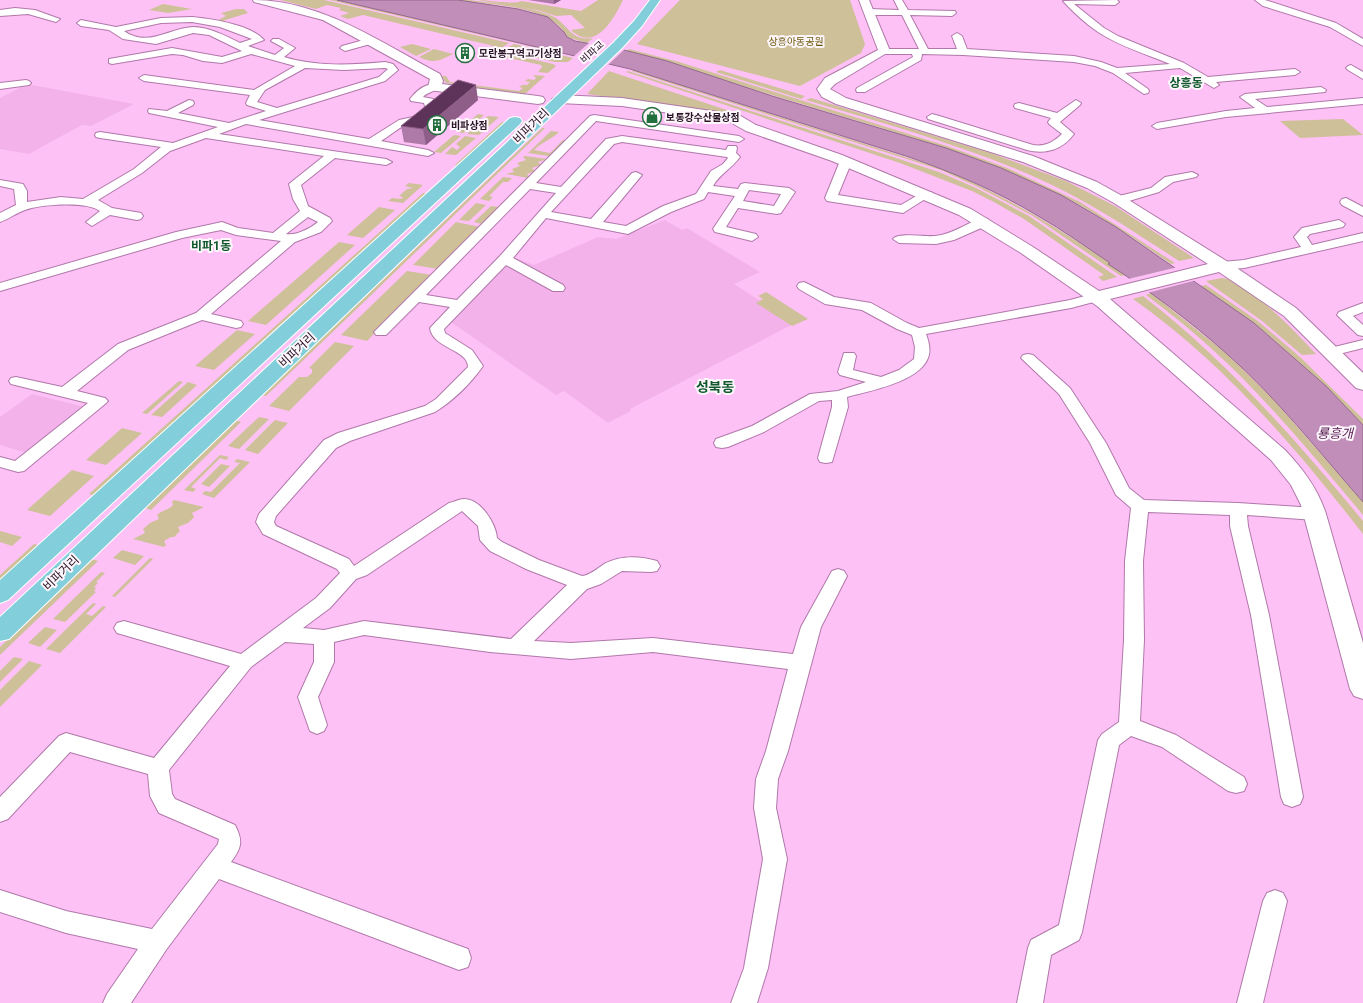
<svg xmlns="http://www.w3.org/2000/svg" width="1363" height="1003" font-family="Roboto,'Noto Sans KR',sans-serif">
<style>
.built{fill:#f4b2eb}
.green{fill:#cec098}
.water{fill:#c08eb9;stroke:#93698d}
.pier{fill:#fec1f6}
.lines{fill:none;stroke-linecap:round;stroke-linejoin:round}
.minor-casing{stroke:#b078a9;stroke-width:2}
.tertiary-casing{stroke:#b078a9;stroke-width:2}
.primary-casing{stroke:#fff;stroke-width:2}
.minor{fill:#fff;fill-rule:evenodd}
.tertiary{fill:#fff;fill-rule:evenodd}
.primary{fill:#82cfdb;fill-rule:evenodd}
.wall{fill:#ae7aa8}
.shaded-wall{fill:#8e5e89}
.building{fill:#5e335a;stroke:#8e5e89}
.labels{text-anchor:middle;dominant-baseline:central;stroke-width:4;stroke-linejoin:round;paint-order:stroke}
.far-park-label{font-size:10px;fill:#6a5505;stroke:#fdf7fc}
.far-street-label{font-size:10px;fill:#291326;stroke:#fdf7fc}
.far-poi-label{font-size:10px;font-weight:bold;fill:#291326;stroke:#fdf7fc;text-anchor:start}
.far-quarter-label{font-size:12px;font-weight:bold;fill:#10582c;stroke:#fdf7fc}
.street-label{font-size:12px;fill:#291326;stroke:#fdf7fc}
.water-label{font-size:13px;font-style:italic;fill:#581b53;stroke:#fdf7fc}
.quarter-label{font-size:14px;font-weight:bold;fill:#10582c;stroke:#fdf7fc}
</style>
<rect width="100%" height="100%" fill="#fec1f6"/>
<g class="built">
<polygon points="27,84 134,104 91,126 82,125 29,154 0,149 0,98"/>
<polygon points="665,220 682,230 687,228 760,272 734,284 795,323 630,409 631,411 608,423 564,391 556,395 451,322 514,258 534,265 598,237 616,239"/>
<polygon points="32,394 85,407 27,453 0,445 0,417"/>
</g>
<g class="green">
<polygon points="280,0 324,0 509,43 500,49 491,47 494,46 363,15 348,19 340,16 349,13 339,10 341,8 327,5 316,9"/>
<polygon points="330,0 337,0 565,54 564,54"/>
<path d="M458,0H469C496,4 527,5 552,16C568,23 570,42 593,38L587,43L567,37C552,5 490,5 458,0Z"/>
<path d="M478,0C488,0 515,5 521,1L581,11L598,0H623C614,19 595,53 571,30L585,28L571,15L556,16L537,10Z"/>
<polygon points="680,0 850,0 865,44 861,53 800,86 637,44"/>
<polygon points="163,4 192,9 168,13 149,10"/>
<polygon points="236,9 244,9 248,13 222,21 216,21 226,16 221,13"/>
<polygon points="412,44 431,49 416,56 400,47"/>
<polygon points="514,44 573,58 568,62 555,62 503,50"/>
<path d="M434,49L453,54C439,61 433,64 419,57Z"/>
<path d="M629,49L679,62L950,147L1007,168L1080,202L1175,263L1171,264C1135,239 1099,214 1060,195C975,153 883,129 792,101C737,85 683,65 627,51Z"/>
<polygon points="491,50 553,64 556,66 548,73 538,72 542,67 541,65 486,53"/>
<path d="M633,70L943,169C1005,196 1054,225 1110,263L1109,264L1126,275L1121,276L1033,216L978,187L941,170L632,71Z"/>
<polygon points="720,70 805,96 801,99 716,72"/>
<polygon points="609,71 739,114 737,116 587,94"/>
<polygon points="628,71 939,172 976,188 1029,216 1117,277 1103,281 1098,277 1104,275 1024,219 992,201 972,191 900,163 626,72"/>
<polygon points="533,75 545,76 525,94 522,94 446,83 441,76 446,76 450,82 519,91 523,88 519,87 522,85 527,85 530,82 525,81 528,79 534,80 536,78"/>
<path d="M811,98L991,153L1066,181L1115,206L1194,258L1179,261C1143,238 1107,213 1068,193C986,151 895,127 806,100Z"/>
<polygon points="478,114 484,115 464,133 457,132"/>
<polygon points="488,116 499,117 479,135 467,134"/>
<polygon points="1343,119 1363,135 1300,138 1280,121"/>
<polygon points="502,122 507,122 459,166 455,165"/>
<polygon points="542,128 545,128 266,396 262,395"/>
<path d="M551,131L559,132C551,140 543,141 534,150L550,153L563,140H566L549,156L528,153Z"/>
<polygon points="454,135 461,136 441,153 434,152"/>
<polygon points="465,136 476,138 456,155 445,154 452,147 457,150 460,147 456,144"/>
<polygon points="525,156 547,159 538,162 541,165 532,168 535,171 527,174 529,177 528,178 506,174 514,172 512,169 520,166 517,163 526,160 523,157"/>
<polygon points="503,177 512,178 508,182 503,182 489,196 493,197 489,201 480,199"/>
<polygon points="409,183 423,185 403,203 388,201 392,198 401,199 403,197 399,196 407,189 413,188 405,186"/>
<polygon points="423,193 428,193 95,496 89,494"/>
<polygon points="476,203 486,205 469,221 459,220"/>
<polygon points="491,206 499,207 482,224 474,222"/>
<polygon points="379,207 395,210 363,238 347,235"/>
<polygon points="456,222 480,227 438,269 413,265"/>
<polygon points="339,242 355,245 266,325 248,321"/>
<polygon points="407,271 432,275 367,341 341,335"/>
<path d="M1222,278C1245,278 1299,336 1316,354L1302,355L1262,321L1206,281Z"/>
<polygon points="1206,285 1259,322 1299,356 1363,419 1363,425 1326,386 1266,333 1201,286"/>
<polygon points="766,292 808,319 792,326 756,303 763,299 758,296"/>
<path d="M1151,293L1227,354L1273,399L1363,502V515C1315,458 1267,399 1212,349C1191,330 1169,312 1146,295Z"/>
<path d="M1143,296C1227,361 1296,440 1363,521V534C1296,448 1223,362 1133,299Z"/>
<polygon points="237,330 255,334 214,370 195,366"/>
<polygon points="335,342 354,346 289,411 269,406 299,377 307,377 312,373 312,369 309,368"/>
<polygon points="179,381 183,382 147,414 142,413"/>
<polygon points="188,382 197,385 162,417 151,415"/>
<polygon points="259,417 269,419 239,449 228,446"/>
<polygon points="235,420 241,422 151,510 145,508"/>
<polygon points="275,420 288,423 258,454 245,450"/>
<polygon points="122,428 142,433 106,465 86,460"/>
<polygon points="220,455 229,457 226,460 220,458 191,487 196,489 193,492 184,490"/>
<polygon points="237,459 250,462 214,498 202,494 205,491 211,492 240,463 234,462"/>
<polygon points="221,464 230,466 209,487 201,484"/>
<polygon points="72,470 94,476 50,516 27,510"/>
<path d="M174,500L204,507L192,513L194,517L188,523L178,527L180,531L174,537H171L164,541L166,545L164,547L133,539L145,533L143,529L150,523L159,519L157,515C164,509 169,510 173,505L172,502Z"/>
<polygon points="0,531 22,537 12,546 0,542"/>
<polygon points="34,544 41,546 0,582 0,575"/>
<polygon points="122,550 144,556 135,565 113,558"/>
<polygon points="150,558 153,559 115,597 112,596"/>
<polygon points="91,559 98,561 0,655 0,647"/>
<polygon points="101,572 105,573 96,582 98,583 94,587 96,588 94,591 96,592 65,622 53,619"/>
<polygon points="93,603 96,604 86,614 92,616 103,606 106,607 60,653 46,649"/>
<polygon points="45,627 57,630 40,647 28,643"/>
<polygon points="14,657 23,659 0,682 0,671"/>
<polygon points="29,661 42,665 0,707 0,690"/>
</g>
<path class="water" d="M337,0H458L518,9L548,17L564,32L567,37L575,41L624,50L667,61L772,96L946,148L1001,168L1061,195L1116,227L1254,323L1326,386L1363,425V502C1319,452 1277,398 1227,354C1190,321 1150,291 1108,264L1110,263C1086,247 1063,230 1038,216C997,191 954,173 909,157L630,69Z"/>
<g class="pier">
<polygon points="590,42 626,48 608,65 573,57"/>
<polygon points="1178,267 1197,280 1147,293 1128,279"/>
</g>
<g class="lines">
<g class="minor-casing">
<g id="minor">
<path d="M894,0H902L908,10L955,11L956,13L952,16L910,15L928,49H957L952,36L957,33L962,36L967,49L1074,56L1101,62L1117,68L1170,64C1146,54 1119,46 1098,32C1085,23 1073,12 1063,1L1117,0L1119,2L1115,5L1074,4L1104,28L1118,36L1184,63L1208,77L1295,69L1300,72L1295,75L1216,82L1219,85L1214,88L1180,68L1125,73L1148,89L1149,91L1148,93L1144,94L1113,73L1095,66L1074,62L963,55L922,54L921,60L865,92H857L856,90L857,88L913,57L912,54H884L879,51L881,49H919L902,15H869L865,12L869,9L899,10Z"/>
<polygon points="1255,0 1265,0 1336,23 1363,39 1363,46 1330,27 1263,6"/>
<polygon points="15,8 35,10 60,19 56,22 28,14 0,16 0,10"/>
<path d="M192,17C211,19 250,24 264,40L248,46L275,55L284,48L271,41L273,39H279L295,48L284,57C317,67 351,65 385,62L393,64L398,70L385,81L259,120L369,139L399,120L418,116L426,110L424,103L411,101L410,99C416,91 426,82 438,85L439,87C435,92 427,92 423,97L433,99L436,111C426,124 417,119 405,125C397,129 389,136 381,141L428,150L434,153L428,156L246,124L219,134L386,159L392,162L386,165L335,158L301,185L308,206L330,218L332,221L321,232L295,242L211,314L241,321L243,324L241,327L236,328L202,320L128,350L77,391L105,398L108,401L105,404L24,471L18,472L0,467V457L15,461L88,403L11,384L9,381L11,378L16,377L62,387L118,344L196,313L281,241L236,235L221,230L182,238L0,291V283L176,232L222,222L238,228L273,233L300,211L293,199L289,184L324,156L206,138L170,151L142,173L98,200L112,208L141,213L143,216L141,219L137,220L110,215L92,226L86,222L100,211C87,201 41,204 25,210C16,213 9,219 0,222V213L16,205L14,189L0,186V180L23,184L27,191V202L61,197L83,199L134,169L161,147L100,138L96,137L95,135L96,133L100,132L173,143L218,127L149,113L148,111L149,109L167,111L189,100L193,101L194,103L193,105L178,113L229,123L266,111L247,105L246,103L250,95L144,81L139,78L144,75L254,90L295,66L251,54L222,63L203,61L183,55L172,54L112,64L109,63V59L172,48L222,57L242,51L209,35L193,33L156,44L123,39L109,30L81,26L77,23L81,20L116,27L161,18ZM192,22L220,27L252,39L240,43C226,36 209,27 193,27C169,28 148,48 124,31L161,23ZM305,68L344,70L385,68L388,69L379,77L277,108L257,102L265,90ZM308,217L318,222C311,228 296,236 286,234Z"/>
<polygon points="371,38 374,39 374,43 345,51 340,48 342,46"/>
<polygon points="1351,65 1363,72 1363,79 1348,70 1346,68 1348,66"/>
<polygon points="26,80 29,81 31,83 29,85 0,89 0,83"/>
<polygon points="1321,87 1326,90 1325,92 1255,99 1267,107 1363,98 1363,104 1226,117 1157,129 1152,126 1157,123 1226,111 1255,108 1240,97 1245,94"/>
<path d="M1076,100L1081,103L1080,105L1060,122L1074,134C1063,149 1046,155 1027,150L928,119L927,117L932,114L936,115L1033,145C1046,147 1053,142 1062,134L1049,124L1048,122L1051,118L1015,108L1014,106L1015,104L1019,103L1057,113Z"/>
<path d="M594,115L739,136L744,139L739,142L596,121L536,183L561,187L606,139L622,136L726,150L728,146H736L737,148L736,153L740,157C731,169 720,174 713,186L738,189L741,184L745,183L789,188L795,192L781,213L777,214L738,208L726,227L756,234L758,237L752,241L715,232L713,229L735,196L708,192L704,199L671,212L628,234L546,218L513,258L563,285L565,288L563,291H553L506,265L444,329L445,333L472,350L483,366C471,383 453,401 435,412L350,441L336,448L276,516L274,522L276,526L349,559L354,566L449,503C454,502 459,499 464,499C481,499 496,524 497,538L502,542L539,560L582,576C590,575 597,569 604,564C621,555 640,556 657,561L660,566L657,571L651,572L622,571L601,584L587,589L534,641L571,643L653,638L793,654L801,627L832,571L838,569L844,571L847,576L821,627L788,751L778,779L776,808L787,859L768,968L757,1003H731L744,968L763,859L754,808L756,779L766,751L788,669L653,652L571,659L490,652L364,635L334,642V662L318,697L327,725L324,731L317,734L310,731L298,697L314,662V644L285,642L251,667L169,770L172,794L175,799L235,825C243,841 242,847 231,862L468,949L471,958L468,967L459,970L219,879L166,950L131,1003H103L107,994L138,949L66,933L0,912V890L66,911L152,929L218,844L219,839L159,813L150,796L148,774L70,752L8,819L0,822V797L59,736L66,733L154,758L230,666L117,633L114,628L117,623L124,621L241,654L316,598L340,573L337,569L263,534L256,522L259,514L324,440L338,433L425,406L436,399L468,367C468,349 433,349 430,328L450,307L419,302L386,335H376L374,332L590,116ZM622,142L727,157L728,158L723,164L711,171L696,194L663,206L626,226L603,222L642,175L636,172L632,173L591,219L551,212L614,144ZM530,189L556,193L500,256L457,300L426,295ZM749,190L781,194L774,206L743,201ZM462,511L478,526L480,540L490,551L526,569L567,585L511,639L364,621L324,630L303,628L330,608L356,579L367,575Z"/>
<polygon points="846,158 852,161 838,195 901,205 923,192 931,192 933,194 903,213 827,201 825,198 840,161"/>
<polygon points="1192,172 1198,175 1196,177 1173,182 1159,192 1119,204 1113,200 1115,197 1151,188 1165,177"/>
<polygon points="1346,198 1363,207 1363,216 1342,205 1340,202 1342,199"/>
<path d="M984,218L988,219L990,222L988,225L954,240L936,244L899,243L893,239C898,232 926,237 935,236C952,235 967,222 984,218Z"/>
<polygon points="1339,220 1345,224 1343,227 1310,234 1307,237 1312,245 1363,233 1363,241 1244,268 1222,270 1216,266 1222,262 1244,260 1301,247 1294,237 1302,228"/>
<path d="M804,282L834,297L871,303L907,323L919,328L1070,300L1096,293L1101,294L1103,297L1101,300L1071,308L926,334C929,342 931,351 928,358C919,382 869,391 847,397L848,407L832,462L826,463L820,462L818,458L832,407V400L819,401L764,432L728,447L722,448L716,447L714,443L716,439L752,426L810,394L838,391L866,382L840,375L838,372L844,353H854L856,356L853,370L881,377L899,370L914,359L915,347L912,335L897,329L862,310L825,304L799,289L797,286L799,283Z"/>
<polygon points="1363,303 1363,312 1353,316 1363,325 1363,336 1358,335 1337,315 1339,312"/>
<polygon points="1363,340 1363,348 1331,356 1326,355 1324,352 1326,349"/>
<polygon points="1028,354 1033,355 1070,388 1106,443 1129,488 1144,500 1238,503 1315,508 1321,510 1324,514 1321,518 1315,520 1247,515 1248,526 1269,615 1303,797 1300,804 1292,807 1284,804 1281,797 1251,615 1230,526 1230,515 1148,512 1143,561 1144,640 1140,721 1176,735 1244,777 1247,784 1244,791 1236,793 1228,791 1162,747 1131,736 1119,745 1082,932 1079,940 1051,955 1043,1003 1017,1003 1028,948 1031,940 1059,925 1098,740 1102,734 1119,722 1124,640 1125,561 1131,508 1116,495 1090,443 1059,394 1021,358 1023,355"/>
<polygon points="1275,890 1283,893 1287,901 1263,1003 1237,1003 1263,901 1267,893"/>
</g>
</g>
<g class="tertiary-casing">
<g id="tertiary">
<path d="M253,0C321,0 382,43 440,74L443,81L442,84L538,96L543,97L545,100L543,103L538,104L429,90L428,87L430,79L323,20L254,2Z"/>
<path d="M859,0H869L890,51L835,84L830,89L846,98L1033,156L1097,182L1124,197L1228,262L1296,308L1363,373V390L1356,388L1284,316L1219,272L1110,299L1285,450C1303,469 1318,489 1326,514L1363,643V699L1354,696L1350,689L1301,505L1291,485L1271,460L1097,306L1021,253L959,215L832,161L746,131L730,122L622,106L559,103L552,99L559,95L622,98L739,115L756,125L842,155L971,209L1033,247L1099,291L1208,264L1114,203L1087,188L1023,162L836,104L822,97L817,89L825,78L878,50Z"/>
</g>
</g>
<g class="primary-casing">
<g id="primary">
<polygon points="650,0 660,0 642,26 622,48 9,639 0,641 0,617 613,43 634,21"/>
<polygon points="515,117 520,118 522,121 520,124 8,600 0,603 0,580 510,118"/>
</g>
</g>
<use href="#minor" class="minor"/>
<use href="#tertiary" class="tertiary"/>
<use href="#primary" class="primary"/>
</g>
<g class="wall">
<polygon points="528,0 561,0 554,4"/>
<polygon points="478,100 426,145 404,142 401,126"/>
</g>
<g class="shaded-wall">
<polygon points="554,0 561,0 554,4"/>
<polygon points="476,85 478,100 426,145 423,129"/>
</g>
<polygon class="building" points="458,80 476,85 423,129 401,126"/>
<defs>
<g id="building-ring" transform="scale(1)"><circle r="9.5" fill="#fdf7fc" stroke="#226e3c" stroke-width="1.5"/><path d="M-4-6H4V6H1V3H-1V6H-4ZM-2.5-4.3h1.7v1.8h-1.7ZM.8-4.3h1.7v1.8H.8ZM-2.5-1h1.7V.8h-1.7ZM.8-1h1.7V.8H.8Z" fill="#226e3c"/></g>
<g id="shop-ring" transform="scale(1)"><circle r="9.5" fill="#fdf7fc" stroke="#226e3c" stroke-width="1.5"/><path d="M-5-2.5h2.3a2.7 3.5 0 0 1 5.4 0H5L5.5 6h-11ZM-1.5-2.5h3a1.5 2.3 0 0 0-3 0Z" fill="#226e3c"/></g>
</defs>
<g fill-rule="evenodd">
<use href="#building-ring" x="465" y="53"/>
<use href="#shop-ring" x="652" y="117"/>
<use href="#building-ring" x="437" y="125"/>
</g>
<g class="labels">
<g class="far-park-label">
<text x="796" y="41">상흥아동공원</text>
</g>
<g class="far-street-label">
<text transform="translate(592 52) rotate(-42)">비파교</text>
</g>
<g class="far-poi-label">
<text x="479" y="53">모란봉구역고기상점</text>
<text x="666" y="117">보통강수산물상점</text>
<text x="451" y="125">비파상점</text>
</g>
<g class="far-quarter-label">
<text x="1186" y="83">상흥동</text>
<text x="211" y="246">비파1동</text>
</g>
<g class="street-label">
<text transform="translate(531 126) rotate(-44)">비파거리</text>
<text transform="translate(297 350) rotate(-43)">비파거리</text>
<text transform="translate(61 573) rotate(-44)">비파거리</text>
</g>
<g class="water-label">
<text x="1335" y="433">룡흥개</text>
</g>
<g class="quarter-label">
<text x="715" y="387">성북동</text>
</g>
</g>
</svg>
